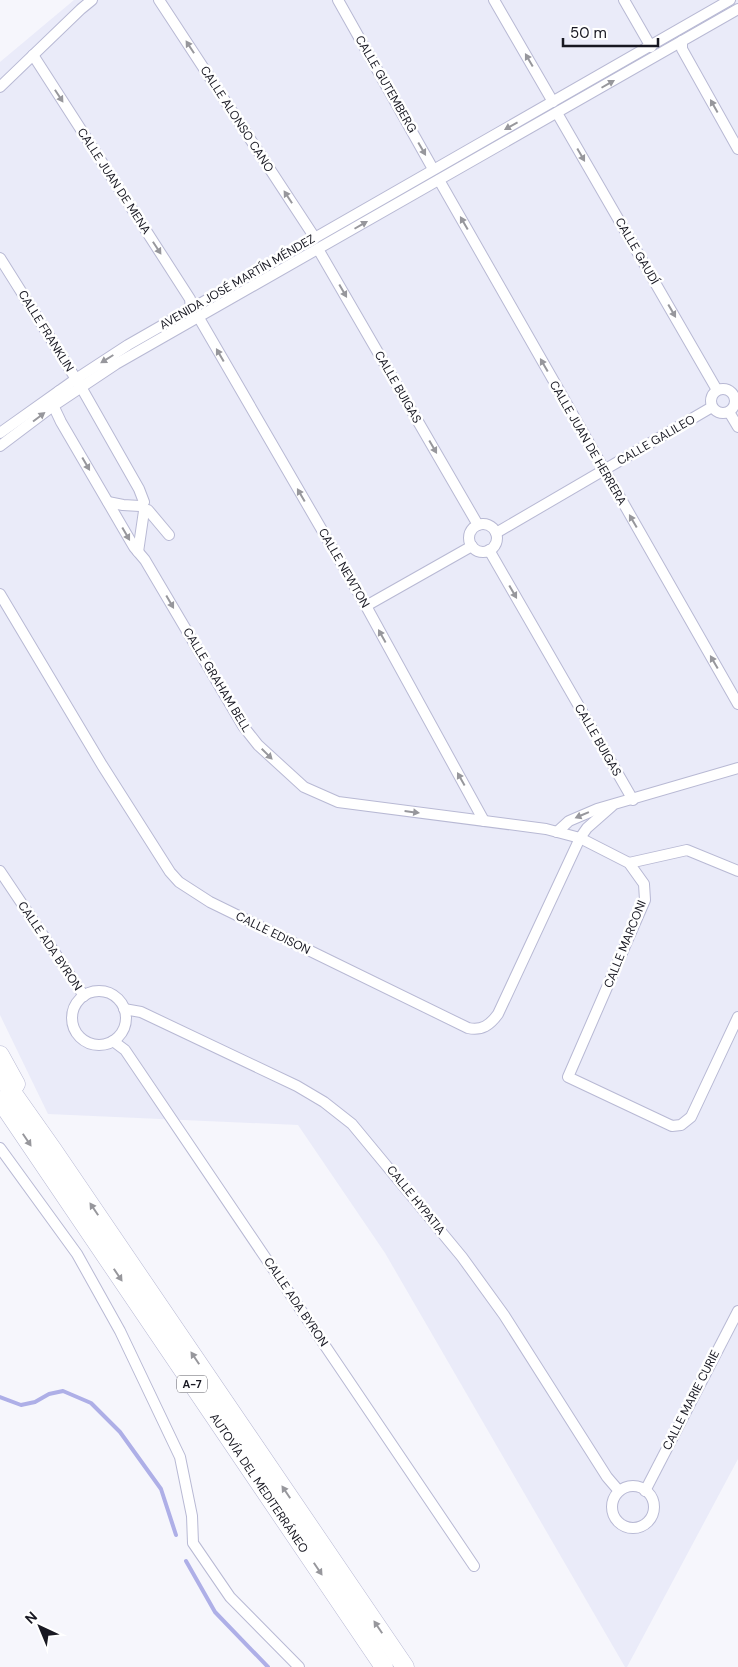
<svg xmlns="http://www.w3.org/2000/svg" width="738" height="1667" font-family="'DM Sans',sans-serif">
<style>
.built{fill:#eaebf9}
.lines{fill:none;stroke-linecap:round;stroke-linejoin:round}
.stream{stroke:#aeafe7;stroke-width:4}
.minor-casing{stroke:#b8b9d4;stroke-width:12}
.trunk-casing{stroke:#b8b9d4;stroke-width:19}
.minor{stroke:#fff;stroke-width:10}
.trunk{stroke:#fff;stroke-width:18}
.oneway{fill:#97979c}
.labels{text-anchor:middle;dominant-baseline:central;stroke-width:5;stroke-linejoin:round;paint-order:stroke}
.shield{fill:#fff;stroke:#5d5d64;stroke-width:1}
.shield-label{font-size:11px;font-weight:bold;fill:#181822}
.street-label{font-size:12px;fill:#181822;stroke:#fff}
</style>
<rect width="100%" height="100%" fill="#f6f6fc"/>
<polygon class="built" points="74,0 738,0 738,1459 627,1667 625,1667 385,1253 298,1125 48,1114 0,1015 0,62"/>
<g class="lines">
<g class="stream">
<polyline points="0,1397 21,1405 35,1402 49,1394 63,1391 91,1403 120,1432 161,1489 176,1535"/>
<polyline points="186,1561 215,1612 268,1667"/>
</g>
<g class="minor-casing">
<g id="minor">
<polyline points="159,0 315,238"/>
<polyline points="338,0 433,169"/>
<polyline points="494,0 553,102"/>
<polyline points="624,0 651,47"/>
<polyline points="682,41 682,49 738,149"/>
<polyline points="33,55 190,299 191,309"/>
<polyline points="0,87 81,9 92,0"/>
<polyline points="557,113 717,390"/>
<polyline points="439,180 738,704"/>
<polyline points="318,249 478,525"/>
<polyline points="0,258 81,387 139,489 144,502"/>
<polyline points="199,318 366,606 484,821"/>
<circle cx="723" cy="401" r="12"/>
<polyline points="59,391 52,403 61,422 134,547 145,560 243,726 258,745 304,787 338,802 546,829 580,838 629,863 644,884 645,900 568,1077 672,1126 681,1125 691,1117 738,1017"/>
<polyline points="729,412 738,427"/>
<polyline points="0,433 76,379 128,345 730,0"/>
<polyline points="0,446 53,406 116,364 738,9"/>
<polyline points="108,502 123,505 140,506"/>
<polyline points="148,510 169,535"/>
<circle cx="483" cy="538" r="14"/>
<polyline points="496,533 712,407"/>
<polyline points="489,550 633,800"/>
<polyline points="138,552 144,511"/>
<path d="M0,594L102,765L170,872L179,882L210,902L468,1028C482,1031 490,1025 498,1014L580,838L587,828L612,806"/>
<polyline points="366,606 472,546"/>
<polyline points="557,832 569,821 597,809 738,768"/>
<polyline points="629,863 687,850 738,871"/>
<polyline points="0,871 84,996"/>
<circle cx="99" cy="1018" r="27"/>
<polyline points="124,1009 141,1012 297,1086 324,1102 352,1124 462,1257 504,1315 607,1477 619,1491"/>
<polyline points="113,1041 125,1050 474,1566"/>
<polyline points="0,1148 77,1254 120,1331 180,1457 192,1516 193,1543 230,1597 299,1667"/>
<circle cx="633" cy="1507" r="21"/>
<polyline points="645,1491 738,1311"/>
</g>
</g>
<g class="trunk-casing">
<g id="trunk">
<polyline points="0,1055 16,1084"/>
<polyline points="0,1075 53,1150 405,1667"/>
<polyline points="0,1100 384,1667"/>
</g>
</g>
<use href="#minor" class="minor"/>
<use href="#trunk" class="trunk"/>
</g>
<defs><path id="oneway-solid" d="M-6-.8H1V-3.2L6.5 0L1 3.2V.8H-6Z" transform="scale(1.25)"/></defs>
<g class="oneway">
<use href="#oneway-solid" transform="translate(190 47) rotate(-123)"/>
<use href="#oneway-solid" transform="translate(529 60) rotate(-120)"/>
<use href="#oneway-solid" transform="translate(608 84) rotate(-30)"/>
<use href="#oneway-solid" transform="translate(59 96) rotate(57)"/>
<use href="#oneway-solid" transform="translate(714 106) rotate(-119)"/>
<use href="#oneway-solid" transform="translate(511 126) rotate(151)"/>
<use href="#oneway-solid" transform="translate(422 149) rotate(60)"/>
<use href="#oneway-solid" transform="translate(581 155) rotate(60)"/>
<use href="#oneway-solid" transform="translate(288 197) rotate(-123)"/>
<use href="#oneway-solid" transform="translate(464 223) rotate(-120)"/>
<use href="#oneway-solid" transform="translate(361 225) rotate(-30)"/>
<use href="#oneway-solid" transform="translate(157 248) rotate(57)"/>
<use href="#oneway-solid" transform="translate(343 291) rotate(60)"/>
<use href="#oneway-solid" transform="translate(672 311) rotate(60)"/>
<use href="#oneway-solid" transform="translate(220 355) rotate(-120)"/>
<use href="#oneway-solid" transform="translate(107 359) rotate(148)"/>
<use href="#oneway-solid" transform="translate(544 365) rotate(-120)"/>
<use href="#oneway-solid" transform="translate(39 417) rotate(-37)"/>
<use href="#oneway-solid" transform="translate(433 447) rotate(60)"/>
<use href="#oneway-solid" transform="translate(86 464) rotate(60)"/>
<use href="#oneway-solid" transform="translate(301 495) rotate(-120)"/>
<use href="#oneway-solid" transform="translate(633 521) rotate(-120)"/>
<use href="#oneway-solid" transform="translate(126 534) rotate(60)"/>
<use href="#oneway-solid" transform="translate(513 592) rotate(60)"/>
<use href="#oneway-solid" transform="translate(170 602) rotate(60)"/>
<use href="#oneway-solid" transform="translate(382 636) rotate(-119)"/>
<use href="#oneway-solid" transform="translate(714 662) rotate(-120)"/>
<use href="#oneway-solid" transform="translate(267 754) rotate(45)"/>
<use href="#oneway-solid" transform="translate(461 779) rotate(-119)"/>
<use href="#oneway-solid" transform="translate(412 812) rotate(7)"/>
<use href="#oneway-solid" transform="translate(582 815) rotate(157)"/>
<use href="#oneway-solid" transform="translate(27 1140) rotate(56)"/>
<use href="#oneway-solid" transform="translate(94 1209) rotate(-124)"/>
<use href="#oneway-solid" transform="translate(118 1275) rotate(56)"/>
<use href="#oneway-solid" transform="translate(195 1358) rotate(-124)"/>
<use href="#oneway-solid" transform="translate(286 1492) rotate(-124)"/>
<use href="#oneway-solid" transform="translate(318 1569) rotate(56)"/>
<use href="#oneway-solid" transform="translate(378 1627) rotate(-124)"/>
</g>
<g class="labels">
<rect class="shield" x="177" y="1375.5" width="30" height="17" rx="4"/>
<g class="shield-label">
<text x="192" y="1384">A-7</text>
</g>
<g class="street-label">
<text transform="translate(386 84) rotate(60)">CALLE GUTEMBERG</text>
<text transform="translate(237 119) rotate(57)">CALLE ALONSO CANO</text>
<text transform="translate(114 181) rotate(57)">CALLE JUAN DE MENA</text>
<text transform="translate(637 251) rotate(60)">CALLE GAUDÍ</text>
<text transform="translate(237 282) rotate(-30)">AVENIDA JOSÉ MARTÍN MÉNDEZ</text>
<text transform="translate(46 331) rotate(58)">CALLE FRANKLIN</text>
<text transform="translate(398 387) rotate(60)">CALLE BUIGAS</text>
<text transform="translate(656 440) rotate(-30)">CALLE GALILEO</text>
<text transform="translate(588 443) rotate(60)">CALLE JUAN DE HERRERA</text>
<text transform="translate(344 568) rotate(60)">CALLE NEWTON</text>
<text transform="translate(217 680) rotate(59)">CALLE GRAHAM BELL</text>
<text transform="translate(598 740) rotate(60)">CALLE BUIGAS</text>
<text transform="translate(273 933) rotate(26)">CALLE EDISON</text>
<text transform="translate(625 944) rotate(-68)">CALLE MARCONI</text>
<text transform="translate(50 946) rotate(56)">CALLE ADA BYRON</text>
<text transform="translate(416 1200) rotate(51)">CALLE HYPATIA</text>
<text transform="translate(296 1302) rotate(56)">CALLE ADA BYRON</text>
<text transform="translate(691 1400) rotate(-63)">CALLE MARIE CURIE</text>
<text transform="translate(259 1483) rotate(56)">AUTOVÍA DEL MEDITERRÁNEO</text>
</g>
</g>
<g transform="translate(40 1627) rotate(316)" stroke="#ffffff" stroke-width="4" paint-order="stroke">
<path d="M0-4L9 19L0 12L-9 19Z" fill="#181822"/>
<text y="-8" font-size="14" font-weight="bold" text-anchor="middle" fill="#181822">N</text>
</g>
<path d="M563 38v8h95v-8" fill="none" stroke="#181822" stroke-width="2.5"/>
<text x="570" y="38" font-size="15" fill="#181822" stroke="#ffffff" stroke-width="4" paint-order="stroke">50 m</text>
</svg>
